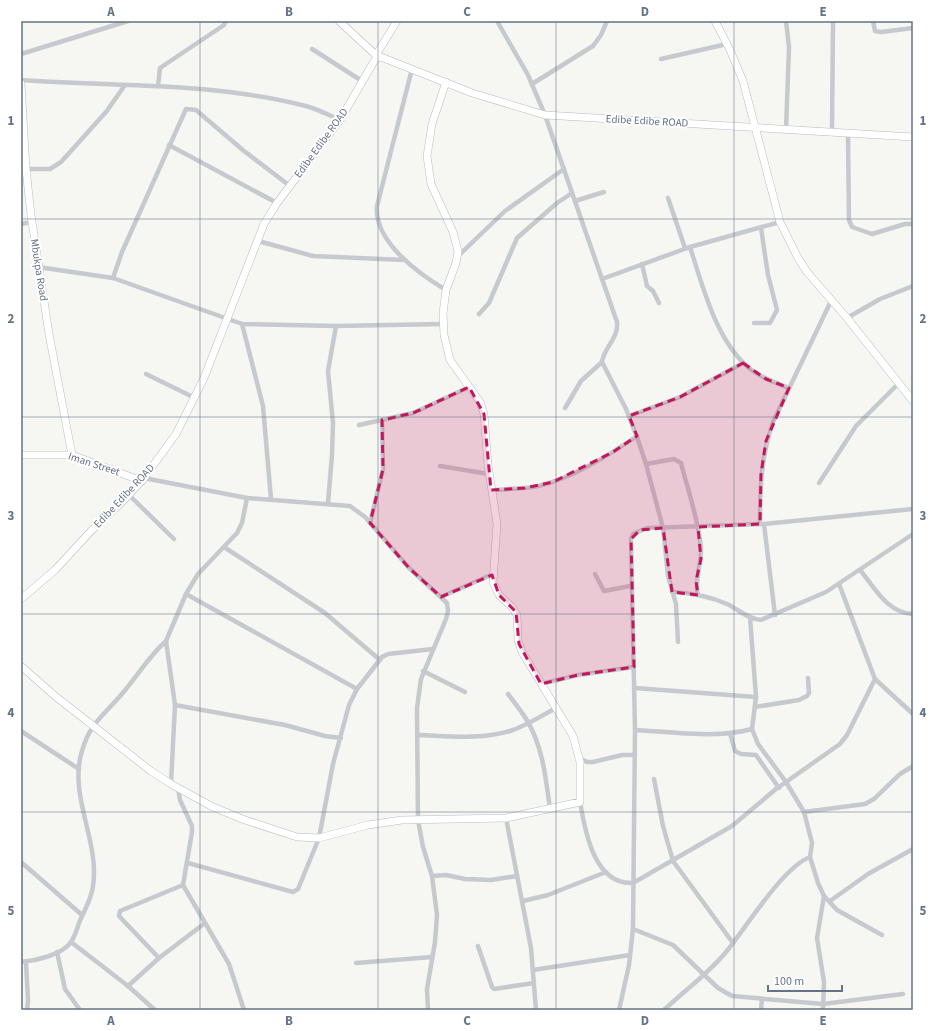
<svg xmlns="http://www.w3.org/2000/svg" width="934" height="1031" font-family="'Source Sans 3',sans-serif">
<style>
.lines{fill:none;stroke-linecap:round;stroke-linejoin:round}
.secondary-casing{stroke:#b8bcc1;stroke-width:8}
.street{stroke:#c6c9cd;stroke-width:4.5}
.secondary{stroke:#fff;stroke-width:7}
.marked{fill:#c2185b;fill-opacity:0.2;stroke:#c2185b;stroke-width:3;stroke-dasharray:8 5;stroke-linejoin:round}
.grid{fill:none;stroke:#647385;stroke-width:1;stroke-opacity:0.55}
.labels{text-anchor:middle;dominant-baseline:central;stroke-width:4;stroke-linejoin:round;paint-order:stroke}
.street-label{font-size:11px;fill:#647385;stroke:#fff}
.neatline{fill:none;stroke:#647385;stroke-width:1.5}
.grid-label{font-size:13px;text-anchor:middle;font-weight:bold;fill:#647385}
</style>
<rect width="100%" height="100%" fill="#f6f6f3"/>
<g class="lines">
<g class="secondary-casing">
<g id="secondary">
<polyline points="339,21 378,57"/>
<polyline points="715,21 730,50 743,81 780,222 798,258 807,272 847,318 913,401"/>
<polyline points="376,55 397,21"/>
<polyline points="21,84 26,169 31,215 49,334 72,455"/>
<polyline points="21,455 72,455 142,481"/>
<polyline points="21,599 55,570 91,531 124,500 144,478 176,434 204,378 264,224 277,203 340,120 376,58 381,57 472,93 545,115 913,137"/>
<polyline points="21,666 55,696 151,771 171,784 211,806 242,819 297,837 319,838 368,825 402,820 506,818 580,802 580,762 573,736 522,652 518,640 517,615 512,607 499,595 493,582 497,524 488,465 484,414 480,402 450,360 444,335 443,313 446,290 456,263 458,251 453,232 431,184 427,156 432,124 446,82"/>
</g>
</g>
<g class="street">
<path d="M497,21L528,75L545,115L617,322C619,338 604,347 602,362L626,409L638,440L646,464L663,528L668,576L676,604L678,642"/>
<polyline points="873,21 875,31 881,32 913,28"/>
<polyline points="312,49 362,81"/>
<polyline points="21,54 128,21"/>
<polyline points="661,59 727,44"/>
<path d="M412,69L377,206C374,242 419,274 446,290"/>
<path d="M21,80C116,87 213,82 306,106C317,109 329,115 340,120"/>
<polyline points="532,84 593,46 601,35 607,21"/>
<polyline points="158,86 160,68 224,25 226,21"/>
<polyline points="786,130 789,47 786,21"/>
<polyline points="832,133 833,21"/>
<polyline points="848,134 849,220 852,227 872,234 905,224 913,224"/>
<polyline points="169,145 277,203"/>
<polyline points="26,169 50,169 61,162 106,112 125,85"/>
<polyline points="668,198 685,248"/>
<polyline points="575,201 604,192"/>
<polyline points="21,224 32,222"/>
<polyline points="258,241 313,256 404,260"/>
<path d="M690,247C703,287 717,345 753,371C764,379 777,383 789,388"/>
<polyline points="457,257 505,211 564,169"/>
<polyline points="642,264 647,286 653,291 659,303"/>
<polyline points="38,267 113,278 242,324 336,326 442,324"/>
<polyline points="113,278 122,252 186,109 196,110 244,151 290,186"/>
<polyline points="602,279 690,247 780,222"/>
<polyline points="479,314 489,303 517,238 557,203 572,193"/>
<polyline points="847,318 880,299 913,286"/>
<polyline points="754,323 770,323 777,310 768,275 761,228"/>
<polyline points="242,324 263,406 271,499"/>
<polyline points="146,374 195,398"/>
<polyline points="565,408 581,381 602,362"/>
<polyline points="629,416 680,397 743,363"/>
<polyline points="359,425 413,413 469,387"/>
<path d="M646,464L674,459L681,463C688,491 698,518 701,547C702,564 694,578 698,595"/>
<polyline points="440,466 489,474"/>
<polyline points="144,478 247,498 350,506 365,517 409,568 447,603 448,611 446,619 421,679 417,708 418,820 423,847 432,876 437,915 435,942 427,989 428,1010"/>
<polyline points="819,483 856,426 899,383"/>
<path d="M491,490C507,489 523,489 538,486C573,478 607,456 637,436"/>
<polyline points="129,495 174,539"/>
<polyline points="328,503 332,455 333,423 328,371 336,326"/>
<polyline points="370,523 383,469 382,420"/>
<path d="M760,524C760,489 761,456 773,422L831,301"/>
<polyline points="764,524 775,615"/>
<polyline points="224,547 325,613 380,660"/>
<path d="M860,570C875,588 887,613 913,614"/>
<polyline points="595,574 604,591 630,586"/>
<polyline points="839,584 875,679 913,714"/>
<path d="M672,592C691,593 709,596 727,604C738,609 749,620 761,620L826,592L913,534"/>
<polyline points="186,594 357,689"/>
<polyline points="441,597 493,574"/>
<polyline points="750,617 756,697 752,729 758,744 786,782 804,812 812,843 810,857 818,883 824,896 837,910 882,935"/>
<polyline points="423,671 465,692"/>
<polyline points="541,684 578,675 634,667"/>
<polyline points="635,688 756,697"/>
<path d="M508,694C515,703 522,712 528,722C543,748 546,780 550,809"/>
<polyline points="175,705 285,725 325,736 341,738"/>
<polyline points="755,707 799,700 807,696 809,693 808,678"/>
<path d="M635,730C674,732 715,739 752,729"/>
<polyline points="21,731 79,769"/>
<polyline points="730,733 735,751 741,754 756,755 779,788"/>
<path d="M418,735C448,736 481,740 510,731C526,726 541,716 556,708"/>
<polyline points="579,758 587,762 593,762 622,755 635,755"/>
<polyline points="654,779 663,826 673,861 733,943"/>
<polyline points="171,784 175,705 166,641 186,594 198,574 237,533 242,523 247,498"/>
<polyline points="178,788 180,800 192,826 192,832 183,885 229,964 244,1010"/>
<path d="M580,802C585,831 594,885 633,883L732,826L776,789L840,744L847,735L875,679"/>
<polyline points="804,812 865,804 874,799 900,774 913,766"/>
<polyline points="506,818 531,948 536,1010"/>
<polyline points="21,862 82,915"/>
<polyline points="188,863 293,892 298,889 319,838 333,764 349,705 357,689 382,657 388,654 433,649"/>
<polyline points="432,876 446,875 465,879 491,880 517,876"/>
<polyline points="523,901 548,895 606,872"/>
<polyline points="830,901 868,874 913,849"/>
<polyline points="633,929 673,945 718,988 732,996 823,1004 903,994"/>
<polyline points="71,942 128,986 155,1010"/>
<polyline points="478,946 492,987 494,989 534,983"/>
<polyline points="57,952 65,989 80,1010"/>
<polyline points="159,958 119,916 120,911 183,885"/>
<path d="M21,962C35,961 62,955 71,942C75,936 77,929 79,923C84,911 92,898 93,886C100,841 68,796 82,751C90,723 103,716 121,695C137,677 148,657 166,641"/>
<polyline points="26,962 28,1001 27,1010"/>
<polyline points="356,963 432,957"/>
<polyline points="533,970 630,955"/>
<polyline points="128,986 159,958 205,923"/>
<polyline points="619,1010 629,965 633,929 635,730 631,539 633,534 647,528 764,524 913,509"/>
<path d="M664,1010C684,991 708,974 726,952C746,928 782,868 810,857"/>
<polyline points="761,1010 762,999"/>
<polyline points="823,1010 824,982 817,938 824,896"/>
</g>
<use href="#secondary" class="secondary"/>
</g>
<path class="marked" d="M743,363L766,379L789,388L766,441L761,474L760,524L698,527L701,559L696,581L698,595L672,592L663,528L640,530L631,539L634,667L578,675L541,684L519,644L516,612L499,595L492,575L441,597L409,568L370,523L383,469L382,420L413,413L469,387L484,414L491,490L525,488L553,482L613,452L637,436L629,416L680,397Z"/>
<path class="grid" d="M200,21V1010M378,21V1010M556,21V1010M734,21V1010M21,219H913M21,417H913M21,614H913M21,812H913"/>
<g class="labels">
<g class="street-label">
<text transform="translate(647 121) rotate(3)">Edibe Edibe ROAD</text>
<text transform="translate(321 143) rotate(-54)">Edibe Edibe ROAD</text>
<text transform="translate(39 270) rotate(81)">Mbukpa Road</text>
<text transform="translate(94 464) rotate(18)">Iman Street</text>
<text transform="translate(124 496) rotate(-47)">Edibe Edibe ROAD</text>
</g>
</g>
<rect width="934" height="1031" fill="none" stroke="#ffffff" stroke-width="44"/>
<path d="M768 985v6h74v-6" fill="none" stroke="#647385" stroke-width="2"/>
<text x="774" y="985" font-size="12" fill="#647385" stroke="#ffffff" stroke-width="3" paint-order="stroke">100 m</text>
<rect x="22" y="22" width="890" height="987" class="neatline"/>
<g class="grid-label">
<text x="111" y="16">A</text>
<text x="289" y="16">B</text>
<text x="467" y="16">C</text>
<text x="645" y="16">D</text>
<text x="823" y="16">E</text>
<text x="11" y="125">1</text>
<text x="923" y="125">1</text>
<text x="11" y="323">2</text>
<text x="923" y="323">2</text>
<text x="11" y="520">3</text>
<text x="923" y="520">3</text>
<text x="11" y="717">4</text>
<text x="923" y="717">4</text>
<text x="11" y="915">5</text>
<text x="923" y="915">5</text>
<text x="111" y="1025">A</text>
<text x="289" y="1025">B</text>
<text x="467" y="1025">C</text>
<text x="645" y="1025">D</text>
<text x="823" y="1025">E</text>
</g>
</svg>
